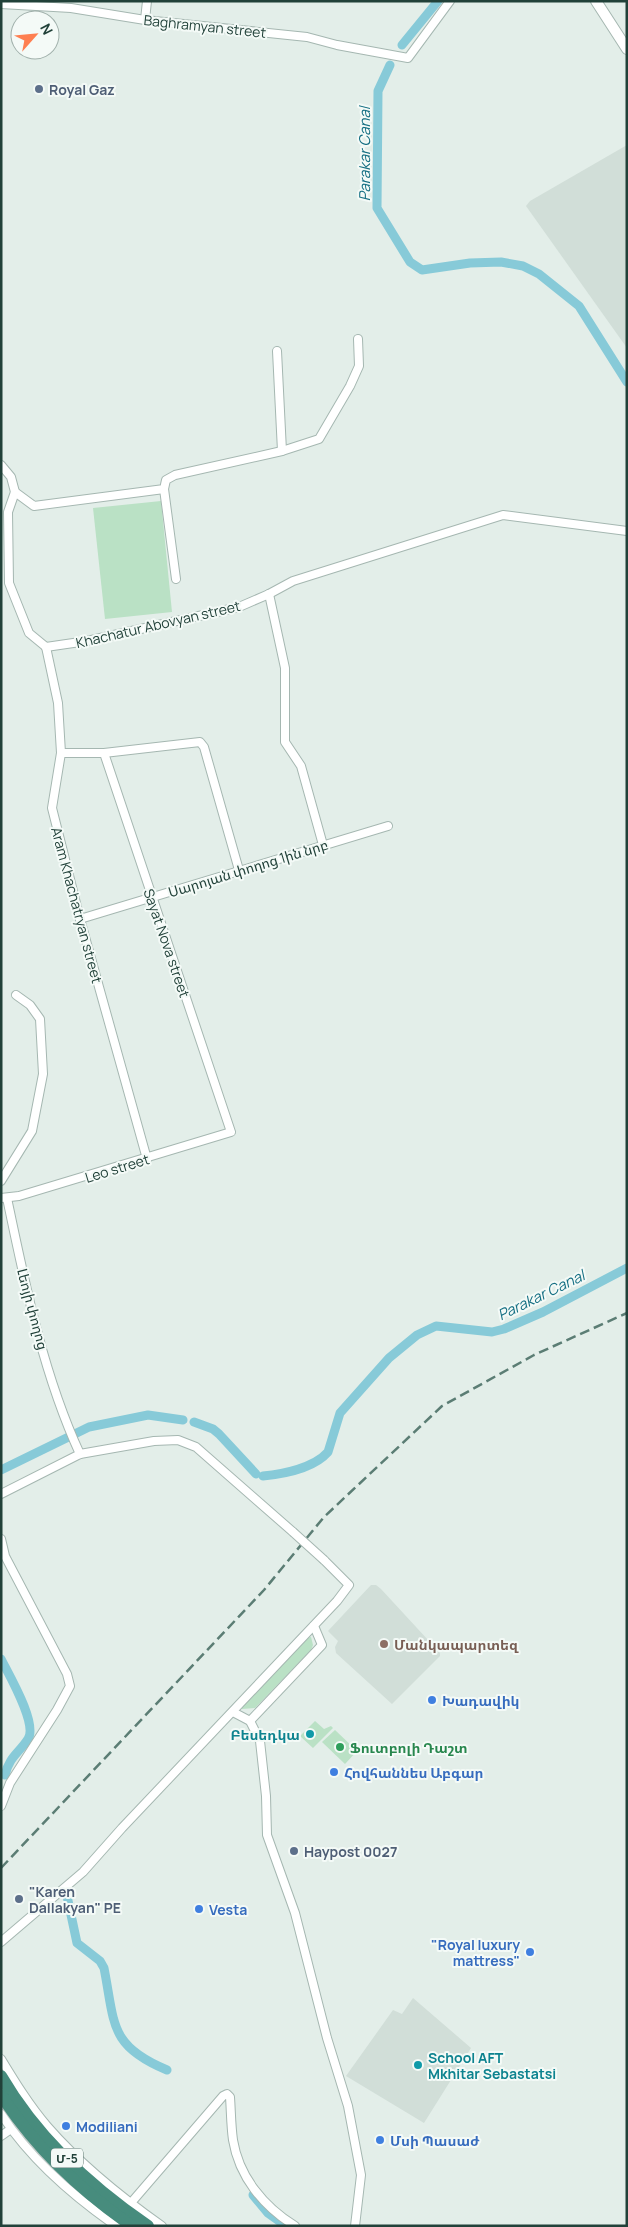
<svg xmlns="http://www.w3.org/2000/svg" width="628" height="2227" font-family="Manrope,'Noto Sans Armenian',sans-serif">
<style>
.built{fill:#d1ded8}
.green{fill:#bae1c5}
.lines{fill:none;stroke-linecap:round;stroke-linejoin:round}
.canal{stroke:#87cad8;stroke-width:9}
.minor-casing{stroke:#a5b7b1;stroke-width:10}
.tertiary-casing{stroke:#a5b7b1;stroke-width:12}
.trunk-casing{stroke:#c1cac8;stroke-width:15}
.minor{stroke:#fff;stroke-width:8}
.tertiary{stroke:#fff;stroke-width:10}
.trunk{stroke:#478c7d;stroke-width:12}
.rail{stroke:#5b7d74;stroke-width:2.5;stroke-dasharray:10 5;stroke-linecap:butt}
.minor-bridge-casing{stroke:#a5b7b1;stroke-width:10;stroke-linecap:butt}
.minor-bridge{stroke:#fff;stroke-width:8}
.service-dot{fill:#5c6f8a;stroke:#f4faf7;stroke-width:2}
.education-dot{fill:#8d6e63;stroke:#f4faf7;stroke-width:2}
.shop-dot{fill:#3f7fe0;stroke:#f4faf7;stroke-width:2}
.culture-dot{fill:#0f9aa8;stroke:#f4faf7;stroke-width:2}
.leisure-dot{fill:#2e9e5b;stroke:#f4faf7;stroke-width:2}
.labels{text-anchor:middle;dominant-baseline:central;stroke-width:4;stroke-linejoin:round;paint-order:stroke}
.shield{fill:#f4faf7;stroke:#607872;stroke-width:1}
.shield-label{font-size:12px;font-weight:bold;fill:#214139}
.street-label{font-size:14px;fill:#214139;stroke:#f4faf7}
.service-label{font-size:14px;font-weight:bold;fill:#4e5e75;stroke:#f4faf7;text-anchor:start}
.education-label{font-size:14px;font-weight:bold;fill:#785e54;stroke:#f4faf7;text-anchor:start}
.shop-label{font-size:14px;font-weight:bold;fill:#366cbe;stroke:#f4faf7;text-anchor:start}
.culture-label{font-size:14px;font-weight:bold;fill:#0d838f;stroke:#f4faf7;text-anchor:end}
.leisure-label{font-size:14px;font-weight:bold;fill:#27864d;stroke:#f4faf7;text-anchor:start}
.water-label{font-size:15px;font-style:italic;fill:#156f83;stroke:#f4faf7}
</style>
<rect width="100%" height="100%" fill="#e3eee9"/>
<g class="built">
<polygon points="627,145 627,348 526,206 530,201"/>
<polygon points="371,1585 376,1585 381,1589 440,1653 440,1656 392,1704 336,1653 335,1647 338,1641 328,1631"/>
<polygon points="413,1998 471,2048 424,2123 346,2076 393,2010 402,2014"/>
</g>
<g class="green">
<polygon points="161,501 172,612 105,619 93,508"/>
<polygon points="311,1637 313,1645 311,1650 255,1708 242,1709 242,1705 305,1638"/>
<polygon points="315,1721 324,1729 331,1726 333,1728 313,1748 300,1736"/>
<polygon points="335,1730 357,1751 345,1764 322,1742"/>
</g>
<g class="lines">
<g class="canal">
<polyline points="402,45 438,1"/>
<polyline points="390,65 378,91 377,208 410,262 422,270 470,263 501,262 523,266 539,274 579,306 627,382"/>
<polyline points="194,1422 213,1429 219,1434 256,1474"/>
<polyline points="1,1470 89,1427 148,1415 183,1420"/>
<path d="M263,1476C283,1474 314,1468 328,1452L340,1413L389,1358L417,1335L436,1326L492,1332L504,1329L543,1312L627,1268"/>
<path d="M1,1659C9,1675 38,1724 28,1739C19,1753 9,1757 5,1775"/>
<path d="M67,1896L77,1943L100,1961L104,1968C115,2024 109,2046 167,2070"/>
<polyline points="253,2195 268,2213 286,2226"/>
</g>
<g class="minor-casing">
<g id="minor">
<polyline points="1,4 71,8 145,20 307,37 337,45 408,58 450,1"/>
<polyline points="145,20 147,1"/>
<polyline points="277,351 282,451"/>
<polyline points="1,465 11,477 15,492 8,512 9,583 29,633 46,647"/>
<polyline points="164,489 176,579"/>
<polyline points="15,492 34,506 164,489 166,480 175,475 282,451 319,439 350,386 359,366 358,339"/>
<polyline points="269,594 285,668 285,742 301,766 323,845"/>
<polyline points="46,647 87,641 239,607 269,594 293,581 503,515 627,531"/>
<polyline points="46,647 58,703 61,753 52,808 80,919 147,1159"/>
<polyline points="61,753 104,753 200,742 204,747 239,870"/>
<polyline points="80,919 388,826"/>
<polyline points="1,1181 32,1131 43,1074 40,1019 30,1005 16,995"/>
<polyline points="1,1198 19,1196 231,1132 104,753"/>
<path d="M7,1198C25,1284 43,1374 80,1454"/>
<polyline points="1,1494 80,1454 154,1441 178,1440 196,1447 293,1532"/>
<polyline points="1,1539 5,1556 67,1674 70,1686 57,1710 10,1783 1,1806"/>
<polyline points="233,1712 250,1721 260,1741 266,1796 267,1835 295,1913 327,2038 348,2106 361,2175 355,2226"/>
<polyline points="250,1721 322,1645 314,1626"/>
<polyline points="1,1942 83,1872 122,1828 337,1601 349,1585 324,1560"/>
<path d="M1,2059C15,2082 29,2105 47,2126C80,2164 121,2197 162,2226"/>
<path d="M1,2114C30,2159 73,2196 116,2226"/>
<polyline points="1,2136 11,2129"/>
<path d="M130,2204L223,2096L227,2094L230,2097C231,2111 231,2126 233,2140C239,2177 264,2207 295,2226"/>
</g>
</g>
<g class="tertiary-casing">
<polyline id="tertiary" points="596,1 627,49"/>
</g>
<g class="trunk-casing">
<g id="trunk">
<path d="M1,2076C36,2136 91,2187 148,2226"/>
<path d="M1,2095C35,2147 81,2191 132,2226"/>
</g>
</g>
<use href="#minor" class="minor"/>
<use href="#tertiary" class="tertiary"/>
<use href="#trunk" class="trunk"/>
<polyline class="rail" points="1,1868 264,1590 324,1517 442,1406 534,1355 627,1313"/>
<g class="minor-bridge-casing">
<polyline id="minor-bridge" points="293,1532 324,1560"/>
</g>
<use href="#minor-bridge" class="minor-bridge"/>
</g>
<g class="service-dot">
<circle cx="39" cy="89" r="5"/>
<circle cx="294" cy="1851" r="5"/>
<circle cx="19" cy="1899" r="5"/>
</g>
<circle class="education-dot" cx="384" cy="1644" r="5"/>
<g class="shop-dot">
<circle cx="432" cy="1700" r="5"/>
<circle cx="334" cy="1772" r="5"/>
<circle cx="199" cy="1909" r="5"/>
<circle cx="530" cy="1952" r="5"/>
<circle cx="66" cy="2126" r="5"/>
<circle cx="380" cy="2140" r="5"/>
</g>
<g class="culture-dot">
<circle cx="310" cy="1734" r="5"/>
<circle cx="418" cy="2065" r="5"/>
</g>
<circle class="leisure-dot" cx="340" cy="1747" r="5"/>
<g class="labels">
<rect class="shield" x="51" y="2148.5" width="32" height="19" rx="4"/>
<g class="shield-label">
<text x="67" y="2158">Մ-5</text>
</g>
<g class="street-label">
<text transform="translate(205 26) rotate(6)">Baghramyan street</text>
<text transform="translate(158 624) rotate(-13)">Khachatur Abovyan street</text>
<text transform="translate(248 868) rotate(-17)">Սարոյան փողոց 1ին նրբ</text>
<text transform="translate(77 905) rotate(75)">Aram Khachatryan street</text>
<text transform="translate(167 943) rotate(71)">Sayat Nova street</text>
<text transform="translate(117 1168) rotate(-17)">Leo street</text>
<text transform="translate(33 1309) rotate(75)">Լեոյի փողոց</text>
</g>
<g class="service-label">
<text x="49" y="89">Royal Gaz</text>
<text x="304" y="1851">Haypost 0027</text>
<text x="29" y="1891">"Karen<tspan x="29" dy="16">Dallakyan" PE</tspan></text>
</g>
<g class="education-label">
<text x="394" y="1644">Մանկապարտեզ</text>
</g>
<g class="shop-label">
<text x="442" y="1700">Խադավիկ</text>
<text x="344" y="1772">Հովհաննես Աբգար</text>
<text x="209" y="1909">Vesta</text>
<text x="520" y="1944" text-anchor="end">"Royal luxury<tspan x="520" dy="16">mattress"</tspan></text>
<text x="76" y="2126">Modiliani</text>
<text x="390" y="2140">Մսի Պասաժ</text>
</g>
<g class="culture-label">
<text x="300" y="1734">Բեսեդկա</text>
<text x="428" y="2057" text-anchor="start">School AFT<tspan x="428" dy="16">Mkhitar Sebastatsi</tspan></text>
</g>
<g class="leisure-label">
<text x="350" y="1747">Ֆուտբոլի Դաշտ</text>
</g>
<g class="water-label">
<text transform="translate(364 154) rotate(-90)">Parakar Canal</text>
<text transform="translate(541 1295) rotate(-26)">Parakar Canal</text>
</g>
</g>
<rect width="628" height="2227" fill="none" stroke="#214139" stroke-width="5"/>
<g transform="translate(35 35) rotate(63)"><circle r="24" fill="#f4faf7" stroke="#a0b0ab"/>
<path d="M0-4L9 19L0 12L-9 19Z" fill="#fe7f51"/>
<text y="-8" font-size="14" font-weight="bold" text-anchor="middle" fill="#214139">N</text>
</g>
</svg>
